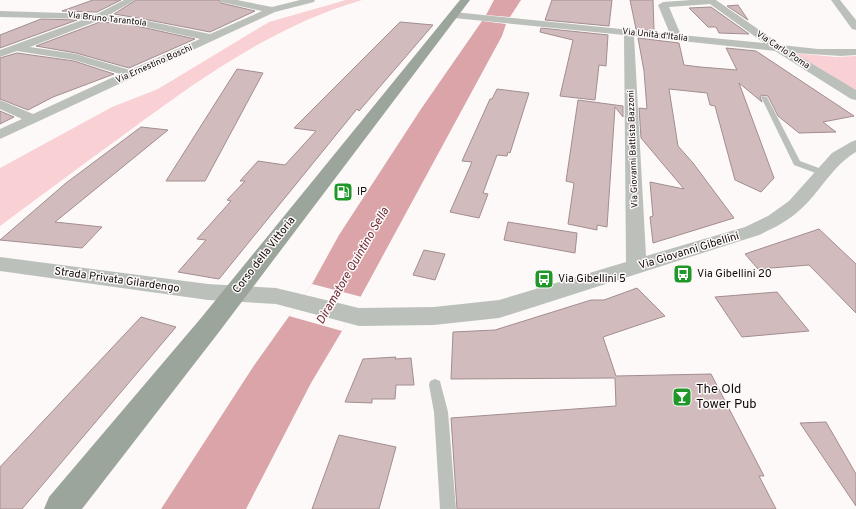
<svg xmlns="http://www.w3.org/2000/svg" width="856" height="509" font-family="Overpass,sans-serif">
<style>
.green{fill:#f9d1d5}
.water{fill:#daa4a9}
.pier{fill:#fdf9f9}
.building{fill:#d2bbbd;stroke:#a28d8f}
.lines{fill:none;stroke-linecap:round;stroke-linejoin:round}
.lane{fill:#bbc1ba;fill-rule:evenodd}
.street{fill:#bbc1ba;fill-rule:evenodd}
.secondary{fill:#9ca59b;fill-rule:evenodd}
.labels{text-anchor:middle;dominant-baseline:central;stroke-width:3;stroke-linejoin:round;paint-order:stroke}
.far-street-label{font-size:9px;fill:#110a0b;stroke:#fdf9f9}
.poi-label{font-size:11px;fill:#110a0b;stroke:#fdf9f9;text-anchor:start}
.street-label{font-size:11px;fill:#110a0b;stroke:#fdf9f9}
.water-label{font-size:12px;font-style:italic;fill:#6c2a35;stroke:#fdf9f9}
.near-poi-label{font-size:13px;fill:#110a0b;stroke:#fdf9f9;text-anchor:start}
</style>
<rect width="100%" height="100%" fill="#fdf9f9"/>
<g class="green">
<path d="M346,0H362C273,26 198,80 125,134C83,164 42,195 0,226V168L112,107L158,89L269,22Z"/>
<polygon points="793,53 836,57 856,56 856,93"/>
</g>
<g class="water">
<polygon points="494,0 521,0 510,17 486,15"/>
<polygon points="482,21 506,24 502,36 342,331 311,383 246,509 161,509 253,367 312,284 339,235 421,109"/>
</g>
<polygon class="pier" points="312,284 362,297 342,331 289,316"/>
<g class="building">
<polygon points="93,0 121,0 97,12 62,11"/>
<polygon points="136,0 219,0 221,3 255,11 210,32 138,18 114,14"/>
<polygon points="552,0 612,0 609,26 545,20"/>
<polygon points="630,0 653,0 654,31 636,29"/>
<polygon points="738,5 748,20 727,6"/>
<polygon points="711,7 749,34 719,33 716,27 708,27 689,8"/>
<polygon points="41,19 77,20 0,48 0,35"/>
<polygon points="100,22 128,24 195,39 129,68 76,53 36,46"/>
<polygon points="400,22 433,25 359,111 357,109 219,279 178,272 206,240 197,239 231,201 227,200 245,181 240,181 258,161 285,165 316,131 294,128"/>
<polygon points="541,28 608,35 606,66 599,65 595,100 560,96 573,40 540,32"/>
<polygon points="638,38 679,43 684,65 700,67 737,70 726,48 756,51 854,116 823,122 836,132 799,133 778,116 768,96 761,95 760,97 762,102 739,83 774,178 761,192 735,180 715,106 710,105 707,93 669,89 678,146 693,163 734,218 653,243 650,217 653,216 650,182 684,189 641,138 639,108 647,109 644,71"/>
<polygon points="17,53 74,61 114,74 53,97 28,110 0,99 0,58"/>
<polygon points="237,69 263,73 205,181 166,181"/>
<polygon points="497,89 529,93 510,153 508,152 507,156 497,155 483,193 488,194 479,218 450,212 472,162 462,161 490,99 492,99"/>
<polygon points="578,100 623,106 623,117 615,107 607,227 597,225 597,230 568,224 574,183 566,181"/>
<polygon points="0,111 14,117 0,124"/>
<polygon points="141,127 168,130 55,222 102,227 82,248 0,240 66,183"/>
<polygon points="508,222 577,233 575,253 504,240"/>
<polygon points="819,229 856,264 856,313 809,265 758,269 745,254"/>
<polygon points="424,250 445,254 435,280 413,275"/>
<polygon points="637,288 665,316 603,337 616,376 711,374 764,476 759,476 776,509 457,509 451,418 616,406 615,378 451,379 453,332 495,330 591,300 604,300"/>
<polygon points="777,292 809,331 742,337 715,297"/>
<polygon points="141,317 176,327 22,509 0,509 0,467"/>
<polygon points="396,357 395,359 411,358 414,385 396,385 395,399 372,399 372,403 345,402 363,359"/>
<polygon points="826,422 856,474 856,506 800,423"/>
<polygon points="339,435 396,447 379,509 312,509"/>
</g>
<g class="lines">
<g class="lane">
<polygon points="762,96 767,97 800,161 827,171 828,173 827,175 821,175 794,165 761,97"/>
<polygon points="435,379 440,381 441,385 448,412 456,509 440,509 434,412 429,385 430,381"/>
</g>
<g class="street">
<path d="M124,0H135L109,15L138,19L210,34L262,11L221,2L220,0H237L272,7L300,0H315L314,2L275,12L0,139V129L22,119L0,109V100L33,114L120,74L74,60L17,51L0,57V50L85,19L0,17V11L97,14ZM100,20L128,23L200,39L130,70L76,54L30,47Z"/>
<path d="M691,0H716L781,45L818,49H856V55L841,56L794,53L856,90V100L851,99L775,51L634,36L646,256L745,227L768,216L789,201L832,153L851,142L856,140V152C832,166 821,191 801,209C788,221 774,228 759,235L499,318L434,325L359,326L276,304L208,300L0,271V257L208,284L276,288L359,308L434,307L499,300L626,262L624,35L454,18L449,15L454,12L670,34L658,5L663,2ZM710,4L764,43L681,35L669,7Z"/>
<polygon points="831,0 840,0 856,20 856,30 852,29"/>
</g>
<polygon class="secondary" points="460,0 470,0 219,332 82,509 44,509 49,497 201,318"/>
</g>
<defs>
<g id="fuel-square" transform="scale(1)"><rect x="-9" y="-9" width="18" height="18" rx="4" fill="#209829" stroke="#fdf9f9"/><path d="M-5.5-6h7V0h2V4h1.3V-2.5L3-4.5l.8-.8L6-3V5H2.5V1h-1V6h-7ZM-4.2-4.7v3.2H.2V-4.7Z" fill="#fff"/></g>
<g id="bus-square" transform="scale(1)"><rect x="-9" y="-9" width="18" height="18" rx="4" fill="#209829" stroke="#fdf9f9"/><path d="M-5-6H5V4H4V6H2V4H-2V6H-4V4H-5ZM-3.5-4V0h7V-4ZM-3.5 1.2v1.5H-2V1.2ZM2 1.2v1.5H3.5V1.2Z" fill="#fff"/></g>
<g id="bar-square" transform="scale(1)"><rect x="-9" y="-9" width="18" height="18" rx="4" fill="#209829" stroke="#fdf9f9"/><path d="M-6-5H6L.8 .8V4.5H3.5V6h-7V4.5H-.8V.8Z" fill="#fff"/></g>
</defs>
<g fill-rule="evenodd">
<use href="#fuel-square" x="343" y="192"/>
<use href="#bus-square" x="683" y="274"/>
<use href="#bus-square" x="544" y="279"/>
<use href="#bar-square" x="682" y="397"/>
</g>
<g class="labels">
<g class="far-street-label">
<text transform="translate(107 19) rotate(6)">Via Bruno Tarantola</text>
<text transform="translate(655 35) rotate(6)">Via Unità d'Italia</text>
<text transform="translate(783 50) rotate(33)">Via Carlo Poma</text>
<text transform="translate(154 64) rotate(-24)">Via Ernestino Boschi</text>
<text transform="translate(633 149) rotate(-92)">Via Giovanni Battista Bazzoni</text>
</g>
<g class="poi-label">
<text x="357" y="192">IP</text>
<text x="697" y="274">Via Gibellini 20</text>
<text x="558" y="279">Via Gibellini 5</text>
</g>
<g class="street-label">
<text transform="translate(689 251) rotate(-17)">Via Giovanni Gibellini</text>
<text transform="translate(264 255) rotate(-52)">Corso della Vittoria</text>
<text transform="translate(117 280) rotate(8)">Strada Privata Gilardengo</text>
</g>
<g class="water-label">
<text transform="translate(353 266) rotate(-60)">Diramatore Quintino Sella</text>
</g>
<g class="near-poi-label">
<text x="696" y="390">The Old<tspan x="696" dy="15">Tower Pub</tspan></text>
</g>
</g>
</svg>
